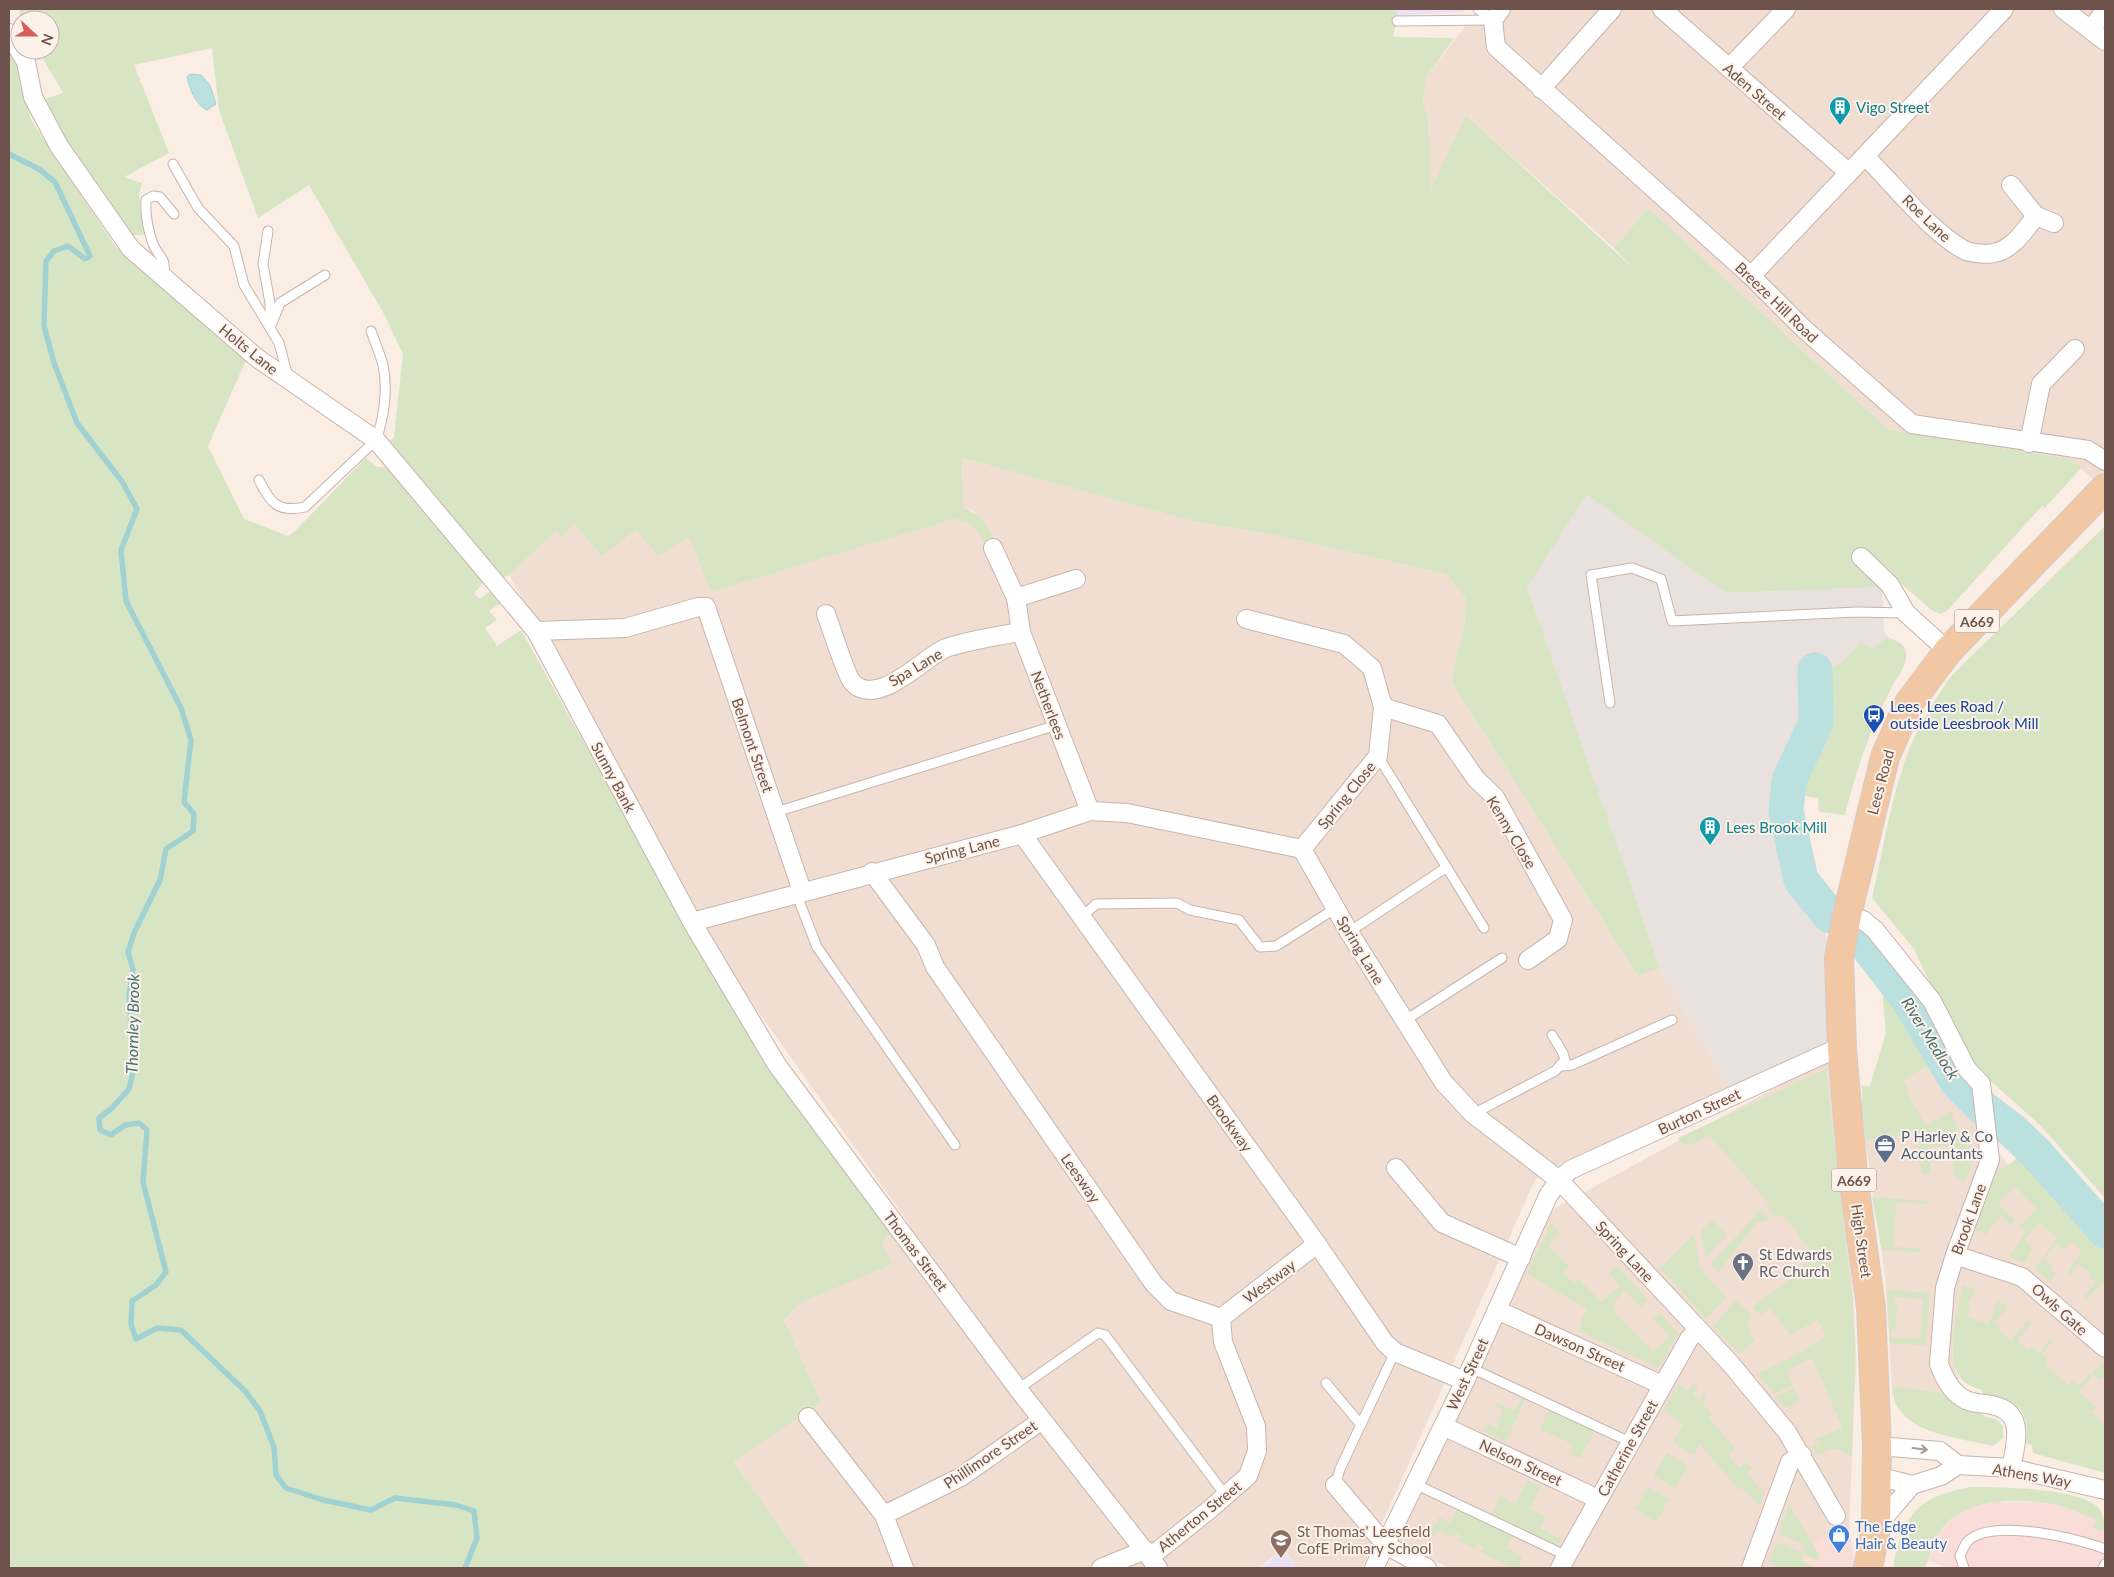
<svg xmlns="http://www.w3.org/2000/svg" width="2114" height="1577" font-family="Lato,sans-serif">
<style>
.residential{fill:#f0ded3}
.commercial{fill:#f8ddd9}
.industrial{fill:#e9e1de}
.education{fill:#eae1f5}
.green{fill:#d7e5c4;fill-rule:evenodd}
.water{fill:#bbe0e0;stroke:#a2d1d1}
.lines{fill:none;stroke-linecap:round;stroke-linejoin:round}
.stream{stroke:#a2d1d1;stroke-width:5.5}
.river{stroke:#bbe0e0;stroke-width:35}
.service-casing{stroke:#c8b4ac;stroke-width:11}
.minor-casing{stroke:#c8b4ac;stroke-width:20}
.primary-casing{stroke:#d4cbca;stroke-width:30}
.service{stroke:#fff;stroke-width:9}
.minor{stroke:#fff;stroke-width:18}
.primary{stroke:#f1c8a3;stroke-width:28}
.oneway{stroke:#a89894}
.labels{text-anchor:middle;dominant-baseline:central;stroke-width:4;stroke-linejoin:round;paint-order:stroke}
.shield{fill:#fdf2e9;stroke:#99837c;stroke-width:1}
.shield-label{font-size:14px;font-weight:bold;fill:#6e534d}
.street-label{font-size:15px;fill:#6e534d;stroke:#fdf2e9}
.culture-label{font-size:15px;fill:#0d838f;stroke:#fdf2e9;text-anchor:start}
.transit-label{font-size:15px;fill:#164399;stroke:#fdf2e9;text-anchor:start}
.service-label{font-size:15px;fill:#4e5e75;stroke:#fdf2e9;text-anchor:start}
.worship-label{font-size:15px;fill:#5b616d;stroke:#fdf2e9;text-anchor:start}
.shop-label{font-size:15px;fill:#366cbe;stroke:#fdf2e9;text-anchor:start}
.education-label{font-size:15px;fill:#785e54;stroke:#fdf2e9;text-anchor:start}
.water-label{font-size:16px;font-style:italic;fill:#427272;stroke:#fdf2e9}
</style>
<rect width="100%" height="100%" fill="#f9ede4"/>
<g class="residential">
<polygon points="1478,9 2105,9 2105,489 2070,459 1889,430 1648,208 1614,248 1466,115 1431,190 1428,120 1423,100 1427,76"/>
<polygon points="962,458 1196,522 1270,534 1446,574 1466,599 1464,628 1451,681 1638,976 1660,968 1730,1088 1561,1163 1535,1180 1362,1568 1298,1568 1284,1548 1259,1568 809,1568 734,1462 821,1402 784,1322 800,1303 892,1264 881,1244 907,1221 738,983 509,575 556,531 575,524 626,538 636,530 689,537 711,592 954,519 970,523 977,531 975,512 963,507"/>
<polygon points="1882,985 1903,1008 1959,1102 2009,1166 2105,1250 2105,1426 2088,1421 1956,1328 1952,1352 1956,1372 1960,1378 1944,1393 1892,1386 1885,1275 1862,1118 1862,1086 1870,1086 1886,1033"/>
<polygon points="1831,1057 1854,1307 1856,1360 1849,1531 1834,1529 1800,1568 1449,1568 1397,1541 1552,1210"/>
</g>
<g class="commercial">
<polygon points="1995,1502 2031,1502 2057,1505 2105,1521 2105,1568 1946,1568 1928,1560 1940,1531 1955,1516 1969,1508"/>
<polygon points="1834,1529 1849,1531 1857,1568 1800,1568 1807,1547"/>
</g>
<polygon class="industrial" points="1587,495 1726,593 1882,587 1884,631 1888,637 1872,648 1860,642 1844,661 1834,668 1825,671 1826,701 1823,720 1797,779 1797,795 1825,929 1832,980 1826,1047 1730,1088 1660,968 1527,587"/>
<g class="education">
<polygon points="1387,9 1466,9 1464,12 1407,15 1400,15"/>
<polygon points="1284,1550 1298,1568 1260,1568"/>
</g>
<g class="green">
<polygon points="19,9 1393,9 1398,14 1393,37 1454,38 1427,76 1423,100 1428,120 1431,189 1466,115 1634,269 1614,248 1648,208 1889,430 2070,459 2081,468 2045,508 2042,506 1948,610 1941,614 1933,611 1891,575 1882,587 1726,593 1587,495 1527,587 1660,968 1638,976 1451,681 1464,628 1466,599 1446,574 1270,534 1196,522 962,458 963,507 981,517 995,540 987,545 970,523 954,519 711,592 689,537 658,556 636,530 602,556 575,524 561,537 556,531 509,575 502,578 390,441 394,437 403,354 384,314 309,185 258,218 219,110 212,48 134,65 169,153 124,177 142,183 139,195 144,235 126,235 65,149 43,100 63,93 38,50 50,50 50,20 21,20"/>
<polygon points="9,50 16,58 31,120 115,246 246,360 208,446 244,519 288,536 296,530 366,458 377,467 393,467 485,581 474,593 479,599 491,591 501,603 489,611 497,620 485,628 497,646 521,630 693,938 893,1232 881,1244 893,1264 800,1303 784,1321 821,1402 734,1462 809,1568 9,1568"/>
<path d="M2105,526V1198L2040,1125L1965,1058L1914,949L1872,898C1884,848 1894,777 1917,732C1927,712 1939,694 1951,676Z"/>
<path d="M1888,637C1896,641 1905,643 1906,654C1907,665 1898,676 1893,685C1871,727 1856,770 1845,815L1819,812L1818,798L1797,795C1797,767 1813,748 1822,722C1828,706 1825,688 1825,671C1841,666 1849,654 1860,642L1872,648Z"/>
<polygon points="1882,985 1903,1008 1935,1061 1903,1080 1908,1089 1906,1090 1926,1126 1951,1111 1961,1141 1976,1150 1965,1182 1954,1175 1953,1146 1929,1147 1931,1174 1921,1174 1918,1137 1905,1135 1865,1140 1862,1086 1870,1086 1886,1033"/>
<polygon points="1826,1069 1853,1305 1855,1352 1852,1457 1838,1449 1831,1449 1818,1455 1811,1446 1818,1443 1816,1439 1842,1428 1813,1358 1787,1370 1793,1385 1774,1394 1757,1374 1808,1349 1807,1347 1826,1337 1818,1320 1790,1335 1770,1308 1761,1315 1752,1307 1801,1271 1812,1252 1783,1215 1774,1218 1766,1200 1709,1135 1693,1145 1682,1144 1678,1138"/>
<polygon points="2026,1150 2105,1239 2105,1284 2102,1282 2087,1300 2083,1298 2096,1282 2089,1277 2091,1274 2078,1264 2070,1275 2067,1273 2082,1250 2071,1242 2065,1250 2056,1244 2044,1260 2052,1266 2050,1269 2056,1273 2050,1282 2035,1270 2057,1237 2039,1223 2025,1240 2033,1250 2024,1263 2009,1257 2026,1232 2019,1226 2037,1209 2015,1186 1998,1203 2015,1220 2010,1224 2001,1215 1986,1235 1976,1230 1978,1219 1998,1170 2011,1163"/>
<polygon points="1872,1197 1929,1201 1929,1204 1896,1202 1894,1247 1920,1248 1920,1252 1882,1250"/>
<polygon points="1762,1208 1768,1220 1756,1223 1718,1273 1710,1265"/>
<polygon points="1712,1219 1727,1235 1706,1257 1701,1231"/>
<polygon points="1551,1223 1560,1233 1548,1245 1570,1267 1563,1272 1574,1283 1579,1279 1601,1302 1620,1286 1609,1273 1617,1266 1648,1300 1641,1307 1625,1290 1613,1305 1616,1309 1614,1312 1653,1352 1670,1337 1653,1319 1660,1313 1678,1333 1658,1368 1579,1331 1582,1323 1580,1322 1587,1309 1527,1274"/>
<polygon points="1694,1234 1700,1269 1726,1297 1706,1319 1660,1268"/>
<path d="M1963,1285L1976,1290L1968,1304L1971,1306L1967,1317L1989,1324L1998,1301L2009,1306L1995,1323L2001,1329L1999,1331L2011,1341L2027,1321H2031L2032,1322L2017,1341L2028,1350L2031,1347L2039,1353L2050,1339L2053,1341L2042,1354L2048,1360L2045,1365L2068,1385L2072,1380L2079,1386L2089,1374L2091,1375L2103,1362L2105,1363V1379L2102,1377L2100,1380L2093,1375L2079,1392L2096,1407L2092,1412L2101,1420L2100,1424L2105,1426V1473L2033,1453L2032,1445L2026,1443C2030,1409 2015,1397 1983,1395L1982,1390C1935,1380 1957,1317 1963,1285Z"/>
<path d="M1887,1290L1930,1293L1925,1346L1890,1343ZM1893,1297L1923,1299L1921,1339L1892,1337V1330H1895L1897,1304L1893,1303Z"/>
<polygon points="1736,1300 1753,1317 1747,1322 1750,1335 1755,1340 1739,1354 1713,1326"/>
<polygon points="1694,1383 1698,1387 1693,1394 1699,1400 1704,1394 1707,1397 1702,1403 1712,1414 1709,1418 1735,1448 1728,1455 1739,1467 1746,1462 1752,1468 1747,1473 1765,1494 1760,1505 1741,1487 1739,1490 1700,1444 1694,1455 1673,1443 1683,1424 1664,1410 1679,1384 1688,1391"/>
<path d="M1892,1386L1944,1393L1959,1407L1981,1413L1985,1417L1996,1419L2003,1426V1438L1993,1446C1958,1437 1892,1434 1892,1386Z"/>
<polygon points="1794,1388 1800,1402 1786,1408 1775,1396"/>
<polygon points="1522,1397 1525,1399 1506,1442 1483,1431 1487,1424 1497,1428 1503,1410 1495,1406 1496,1403 1515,1411"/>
<polygon points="1549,1409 1595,1430 1580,1459 1570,1454 1574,1445 1540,1429"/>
<polygon points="1667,1453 1688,1466 1675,1488 1654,1476"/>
<polygon points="1527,1480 1541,1486 1530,1509 1546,1517 1540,1528 1561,1539 1557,1546 1491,1516 1500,1496 1516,1504"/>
<polygon points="1648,1487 1669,1499 1656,1522 1635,1509"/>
<path d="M1971,1487C2001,1487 2069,1488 2094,1504C2104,1510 2105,1522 2103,1532L2093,1528L2096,1520C2083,1515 2069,1508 2056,1505C2019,1497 1961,1497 1939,1533C1932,1543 1930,1556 1925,1568H1894C1893,1559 1897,1550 1899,1542C1912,1502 1932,1495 1971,1487Z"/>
<polygon points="1789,1504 1820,1556 1818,1561 1803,1554 1801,1560 1815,1568 1782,1568 1769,1563 1776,1543 1802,1552 1805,1545 1779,1534"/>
<polygon points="1457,1509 1513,1536 1507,1548 1523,1556 1519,1568 1512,1568 1481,1552 1484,1547 1478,1544 1475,1549 1459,1541 1462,1536 1456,1533 1453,1538 1440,1531 1433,1536 1430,1535 1439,1517 1450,1523"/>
</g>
<path class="water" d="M190,74L201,75L210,85L216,104L207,110C195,104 190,89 187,77Z"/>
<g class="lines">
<polyline class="stream" points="9,154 39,169 55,182 90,256 85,259 68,246 54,251 46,261 44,326 54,363 77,423 123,483 137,509 121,550 126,601 181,708 191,740 184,802 194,814 193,831 166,849 160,880 134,933 128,952 133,969 129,996 134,1067 129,1089 112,1108 99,1118 100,1130 111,1135 125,1125 139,1123 147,1130 143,1182 166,1272 156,1285 132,1301 131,1324 136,1339 157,1328 181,1330 245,1391 260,1411 274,1447 276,1475 286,1488 323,1500 371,1510 395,1498 456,1505 474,1511 477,1538 465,1568"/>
<g class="river">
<polyline points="1815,670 1816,722 1789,781 1786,811 1801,880 1830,916"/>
<polyline points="1867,946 1909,1000 1957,1082 1984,1109 2012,1130 2036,1153 2105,1231"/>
</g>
<g class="service-casing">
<g id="service">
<polyline points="1478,9 1493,20"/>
<polyline points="1397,21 1493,20"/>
<polyline points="173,164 198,208 234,246 244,285 279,343 288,377"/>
<polyline points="268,231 263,264 270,303 270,327"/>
<path d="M164,277C166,255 160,260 153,244C148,230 145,215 146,200L153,196L160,197L174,214"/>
<polyline points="272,323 280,303 325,275"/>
<path d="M259,480C270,503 278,513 305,507L376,440C384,418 388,389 383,365C380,354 375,342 371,331"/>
<polyline points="1610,703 1591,575 1632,568 1661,579 1672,621 1857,612 1905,613"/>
<polyline points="1378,756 1484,928"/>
<polyline points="776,812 1057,725"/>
<polyline points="796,893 817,947 955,1145"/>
<polyline points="1082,917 1096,904 1177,903 1190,910 1239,920 1260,947 1276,946 1336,908"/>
<polyline points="1349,932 1447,867"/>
<polyline points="1404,1021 1502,958"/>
<polyline points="1562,1066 1572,1065 1672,1020"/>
<polyline points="1473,1114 1555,1071 1565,1060 1563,1053 1552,1035"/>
<polyline points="1471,1368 1630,1442"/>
<polyline points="1326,1383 1361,1425"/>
<polyline points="1018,1389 1098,1333 1105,1335 1226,1496"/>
<polyline points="1415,1484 1567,1556"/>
<polyline points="1335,1485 1340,1469 1395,1352"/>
<path d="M1964,1568L1960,1556C1962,1552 1964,1546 1967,1542C1990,1517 2077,1538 2105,1549"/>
<polyline points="2103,1568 2105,1564"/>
</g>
</g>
<g class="minor-casing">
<g id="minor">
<polyline points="1501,9 1493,20 1496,47 1751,276 1804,329 1912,424 2088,450 2105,461"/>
<polyline points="1662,9 1848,172"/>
<polyline points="2063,9 2105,41"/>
<polyline points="2091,29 2105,11"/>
<polyline points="9,33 26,62 33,97 59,146 131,249 257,358 376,440 536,631 692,922 777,1065 1018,1389 1158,1568"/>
<polyline points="1729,68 1786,9"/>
<polyline points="1541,89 1612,9"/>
<path d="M1866,157C1894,185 1930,231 1964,250C1970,253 1987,255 1994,253C2012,250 2026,229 2036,216L2011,185"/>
<polyline points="2036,216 2054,223"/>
<polyline points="1751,276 2004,9"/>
<polyline points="2029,443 2041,384 2075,349"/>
<polyline points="993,548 1016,598 1021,632 1090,811"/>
<polyline points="1861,557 1890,585 1906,613 1948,651"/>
<polyline points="1016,598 1076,579"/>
<path d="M826,614C831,627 846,675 852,682C877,710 925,656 946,648C971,640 996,636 1021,632"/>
<polyline points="1246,619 1344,644 1372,668 1383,707 1378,756 1302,849"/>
<polyline points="536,631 625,628 698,607 706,607 802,891"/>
<polyline points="1383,707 1438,724 1476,779 1495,797 1563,920 1558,939 1528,960"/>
<polyline points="1022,834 1317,1244 1385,1343 1395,1352 1465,1381"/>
<polyline points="872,872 926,945 935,967 1154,1284 1171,1301 1221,1318 1223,1342 1256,1426 1257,1451 1248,1476 1209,1510 1150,1557"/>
<path d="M1847,915L1863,920L1875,930L1932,1001L1967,1069L1981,1084L1990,1160L1955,1255L1945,1288L1939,1364C1944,1378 1953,1394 1966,1400C1974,1404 1983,1403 1992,1405C2026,1412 2016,1443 2011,1468"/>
<polyline points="692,922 1022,834 1090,811 1127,813 1302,849 1349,932 1444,1083 1473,1114 1559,1180 1730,1363 1787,1432 1836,1516"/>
<polyline points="1396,1168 1442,1223 1521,1258"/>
<polyline points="1955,1255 2022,1277 2105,1348"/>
<polyline points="1497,1310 1662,1385"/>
<polyline points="1221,1318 1317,1244"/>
<polyline points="808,1417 884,1515 904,1568"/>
<polyline points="1443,1426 1598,1499"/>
<polyline points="1877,1446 1940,1451 1958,1465"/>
<polyline points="1877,1476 1912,1485 1941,1476 1958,1465 2011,1468 2105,1490"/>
<polyline points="1335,1485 1386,1545 1427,1568"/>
<polyline points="884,1515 961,1477 1042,1420"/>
<polyline points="1876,1527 1912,1485"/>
<polyline points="1101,1568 1145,1550"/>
<polyline points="1374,1568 1465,1381 1548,1196 1559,1180 1570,1170 1831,1051 1842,1049"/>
<polyline points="1560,1568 1689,1339 1697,1330"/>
<polyline points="1751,1568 1790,1462 1802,1455"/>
</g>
</g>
<g class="primary-casing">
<polyline id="primary" points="1868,1568 1876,1527 1877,1446 1871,1308 1853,1175 1842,1049 1839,958 1847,915 1885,757 1909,703 1948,651 2105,488"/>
</g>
<use href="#service" class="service"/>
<use href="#minor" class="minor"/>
<use href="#primary" class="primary"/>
</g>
<defs><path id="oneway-shaft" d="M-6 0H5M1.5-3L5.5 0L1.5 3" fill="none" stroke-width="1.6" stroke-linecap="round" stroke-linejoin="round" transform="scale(1.25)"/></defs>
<use class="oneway" href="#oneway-shaft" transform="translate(1920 1449) rotate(7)"/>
<defs>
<g id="building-pin" transform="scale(1.125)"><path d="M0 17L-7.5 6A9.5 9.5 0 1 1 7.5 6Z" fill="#0f9aa8" stroke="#fdf2e9"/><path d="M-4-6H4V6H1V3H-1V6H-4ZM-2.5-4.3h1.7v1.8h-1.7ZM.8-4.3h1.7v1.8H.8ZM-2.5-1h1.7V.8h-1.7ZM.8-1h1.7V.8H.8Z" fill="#fff"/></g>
<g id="bus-pin" transform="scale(1.125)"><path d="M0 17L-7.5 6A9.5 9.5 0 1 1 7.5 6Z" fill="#1a4fb4" stroke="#fdf2e9"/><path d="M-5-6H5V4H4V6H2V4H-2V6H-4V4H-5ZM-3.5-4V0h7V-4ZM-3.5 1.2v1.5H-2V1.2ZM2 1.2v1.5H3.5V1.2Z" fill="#fff"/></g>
<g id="office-pin" transform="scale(1.125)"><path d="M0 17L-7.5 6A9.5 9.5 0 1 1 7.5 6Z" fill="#5c6f8a" stroke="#fdf2e9"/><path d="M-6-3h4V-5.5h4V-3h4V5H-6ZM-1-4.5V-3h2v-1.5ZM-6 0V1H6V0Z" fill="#fff"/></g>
<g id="church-pin" transform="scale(1.125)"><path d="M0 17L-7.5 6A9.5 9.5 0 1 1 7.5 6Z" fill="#6b7280" stroke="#fdf2e9"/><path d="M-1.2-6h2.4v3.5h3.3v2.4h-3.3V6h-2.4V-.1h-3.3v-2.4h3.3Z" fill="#fff"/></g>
<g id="shop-pin" transform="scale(1.125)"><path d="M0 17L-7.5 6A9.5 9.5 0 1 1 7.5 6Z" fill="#3f7fe0" stroke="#fdf2e9"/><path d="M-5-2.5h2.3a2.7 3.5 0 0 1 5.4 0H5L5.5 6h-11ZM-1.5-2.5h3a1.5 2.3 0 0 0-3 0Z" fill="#fff"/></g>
<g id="school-pin" transform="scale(1.125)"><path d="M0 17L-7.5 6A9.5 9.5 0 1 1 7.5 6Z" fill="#8d6e63" stroke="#fdf2e9"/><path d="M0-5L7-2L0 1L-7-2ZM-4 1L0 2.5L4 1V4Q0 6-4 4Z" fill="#fff"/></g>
</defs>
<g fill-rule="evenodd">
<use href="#building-pin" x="1840" y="107"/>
<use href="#bus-pin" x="1874" y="715"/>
<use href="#building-pin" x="1710" y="827"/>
<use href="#office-pin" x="1885" y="1145"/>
<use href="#church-pin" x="1743" y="1263"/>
<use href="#shop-pin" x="1839" y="1535"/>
<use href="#school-pin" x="1281" y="1540"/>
</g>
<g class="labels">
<g class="shield">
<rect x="1954.5" y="609.5" width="45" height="23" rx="4"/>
<rect x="1831.5" y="1168.5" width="45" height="23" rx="4"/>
</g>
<g class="shield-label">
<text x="1977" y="621">A669</text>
<text x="1854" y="1180">A669</text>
</g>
<g class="street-label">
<text transform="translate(1755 91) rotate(41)">Aden Street</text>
<text transform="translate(1927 218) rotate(44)">Roe Lane</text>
<text transform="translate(1777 302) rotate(44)">Breeze Hill Road</text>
<text transform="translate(249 349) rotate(39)">Holts Lane</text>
<text transform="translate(915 667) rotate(-31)">Spa Lane</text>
<text transform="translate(1049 705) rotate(69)">Netherlees</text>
<text transform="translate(753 745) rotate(71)">Belmont Street</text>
<text transform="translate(614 777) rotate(62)">Sunny Bank</text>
<text transform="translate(1880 782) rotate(-75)">Lees Road</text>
<text transform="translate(1346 795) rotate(-51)">Spring Close</text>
<text transform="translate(1512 832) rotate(59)">Kenny Close</text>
<text transform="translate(962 849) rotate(-14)">Spring Lane</text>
<text transform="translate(1361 950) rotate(59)">Spring Lane</text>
<text transform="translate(1699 1111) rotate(-25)">Burton Street</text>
<text transform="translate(1230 1123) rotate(54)">Brookway</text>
<text transform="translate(1081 1178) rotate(55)">Leesway</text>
<text transform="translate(1968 1219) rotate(-70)">Brook Lane</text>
<text transform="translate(1862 1241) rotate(82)">High Street</text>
<text transform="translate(916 1251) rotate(53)">Thomas Street</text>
<text transform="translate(1625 1251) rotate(47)">Spring Lane</text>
<text transform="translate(1269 1281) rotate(-37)">Westway</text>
<text transform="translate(2060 1309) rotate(42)">Owls Gate</text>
<text transform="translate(1580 1347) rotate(24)">Dawson Street</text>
<text transform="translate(1467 1374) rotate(-65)">West Street</text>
<text transform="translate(1627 1448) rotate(-61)">Catherine Street</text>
<text transform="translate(990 1454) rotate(-34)">Phillimore Street</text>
<text transform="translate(1521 1462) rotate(25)">Nelson Street</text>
<text transform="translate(2032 1475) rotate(10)">Athens Way</text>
<text transform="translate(1199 1516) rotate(-39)">Atherton Street</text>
</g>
<g class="culture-label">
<text x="1856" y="107">Vigo Street</text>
<text x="1726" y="827">Lees Brook Mill</text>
</g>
<g class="transit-label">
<text x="1890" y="706">Lees, Lees Road /<tspan x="1890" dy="17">outside Leesbrook Mill</tspan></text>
</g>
<g class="service-label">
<text x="1901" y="1136">P Harley &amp; Co<tspan x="1901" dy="17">Accountants</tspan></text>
</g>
<g class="worship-label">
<text x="1759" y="1254">St Edwards<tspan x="1759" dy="17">RC Church</tspan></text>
</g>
<g class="shop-label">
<text x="1855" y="1526">The Edge<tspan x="1855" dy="17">Hair &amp; Beauty</tspan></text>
</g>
<g class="education-label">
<text x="1297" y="1531">St Thomas' Leesfield<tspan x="1297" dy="17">CofE Primary School</tspan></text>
</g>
<g class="water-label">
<text transform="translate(132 1024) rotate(-89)">Thornley Brook</text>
<text transform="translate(1931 1038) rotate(58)">River Medlock</text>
</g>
</g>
<rect width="2114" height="1577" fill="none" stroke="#6e534d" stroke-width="20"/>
<g transform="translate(35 35) rotate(111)"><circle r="24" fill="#fdf2e9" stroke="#c4b2ab"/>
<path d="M0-4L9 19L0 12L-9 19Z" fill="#d65e56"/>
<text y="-8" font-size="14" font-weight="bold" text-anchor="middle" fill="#6e534d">N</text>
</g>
</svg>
